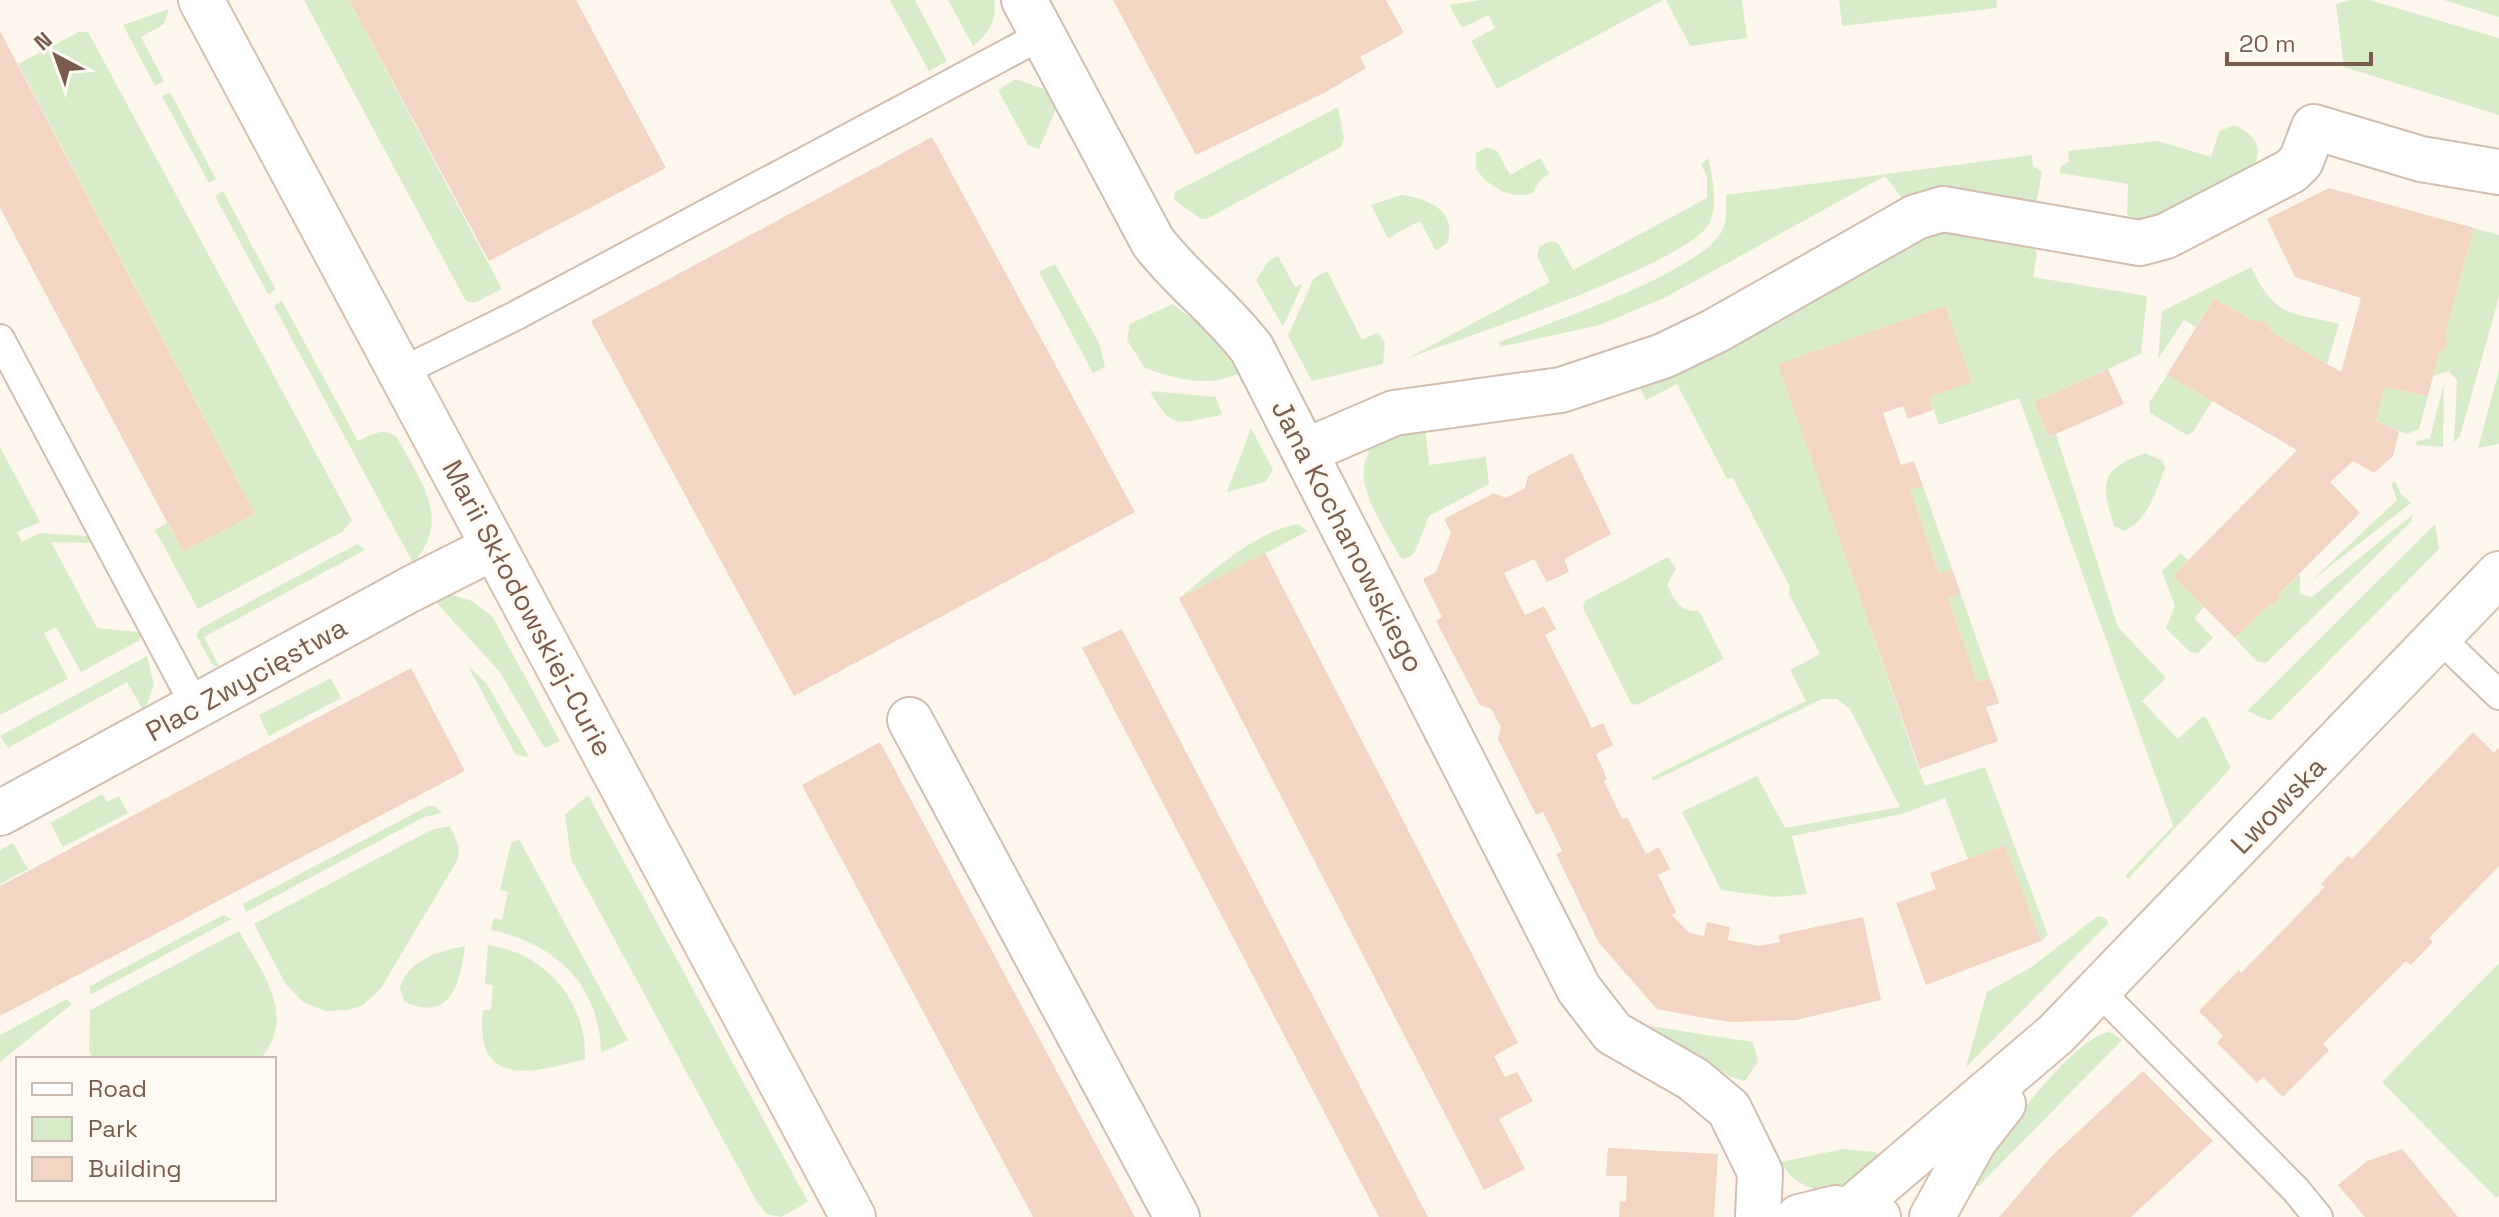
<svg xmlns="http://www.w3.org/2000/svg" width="2499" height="1217" font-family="'Space Grotesk',sans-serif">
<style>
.green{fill:#d8ecc9}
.building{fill:#f3d5c3}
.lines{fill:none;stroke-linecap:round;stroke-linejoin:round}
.lane-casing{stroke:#d1beb0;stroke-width:32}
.street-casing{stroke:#d1beb0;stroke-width:48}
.secondary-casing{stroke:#d6c0b0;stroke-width:48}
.lane{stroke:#fff;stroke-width:28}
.street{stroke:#fff;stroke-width:44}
.secondary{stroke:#fff;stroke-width:44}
.labels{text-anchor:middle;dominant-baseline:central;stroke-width:6;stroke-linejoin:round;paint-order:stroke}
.street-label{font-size:28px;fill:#7a5c4d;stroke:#fffaf3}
</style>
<rect width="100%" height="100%" fill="#fdf6ec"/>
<g class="green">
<polygon points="304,0 349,0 502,289 474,303 466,301"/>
<polygon points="890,0 915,0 947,61 929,71"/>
<path d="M948,0H994C998,20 988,34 973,46Z"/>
<polygon points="1481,0 1663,0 1497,89 1471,41 1495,28 1489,15 1462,28 1449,5"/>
<polygon points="1666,0 1742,0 1747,38 1690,46"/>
<polygon points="1839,0 1996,0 1997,8 1842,26"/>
<polygon points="2351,0 2369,0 2499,38 2499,115 2344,67 2336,4"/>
<polygon points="2444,0 2499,0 2499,17"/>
<polygon points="169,9 164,24 141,37 164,81 155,86 123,25"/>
<polygon points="79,32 88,32 352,520 342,532 198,609 155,530 167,523 183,552 255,514 18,64"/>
<polygon points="1016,79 1044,89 1056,109 1039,149 1028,145 998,90"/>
<polygon points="170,92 216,179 209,183 162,96"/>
<polygon points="1338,107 1344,139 1341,147 1208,218 1201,219 1174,200 1175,192"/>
<path d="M2233,125C2253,132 2267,149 2251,169L2144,221L2127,215L2128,184L2059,173L2061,166L2069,162L2068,151L2158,141L2211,157L2219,132Z"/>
<path d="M1487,147L1497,151L1510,175L1540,158L1549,174L1539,181L1533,193C1512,201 1486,186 1476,168V153Z"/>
<path d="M2032,155L2033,166L2042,172L2036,204L1904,201L1885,176L1666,297L1600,325L1500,347L1499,342C1545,325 1701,272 1722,231C1728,220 1726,207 1726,195Z"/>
<path d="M1708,158C1713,176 1718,207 1709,224C1687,264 1460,339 1408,358L1550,282L1537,255L1540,246L1550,241L1558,243L1573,270L1707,198V176L1701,165Z"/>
<polygon points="223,191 276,290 268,294 215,196"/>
<path d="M1401,195C1427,198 1457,210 1448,242L1436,251L1420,221L1388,238L1371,205Z"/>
<polygon points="1938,228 2032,245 2037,254 2033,277 2147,296 2141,354 2034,402 2049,437 2056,434 2118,627 2166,678 2142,701 2178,739 2203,716 2207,719 2231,768 2128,879 2125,876 2173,826 2172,822 2019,398 1939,425 1929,397 1945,306 1779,364 1925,786 1985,767 2048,935 2041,941 2005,845 1968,859 1945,798 1902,814 1792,836 1807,894 1774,897 1721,890 1682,812 1757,776 1785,828 1900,807 1850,709 1837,699 1822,699 1653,781 1652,777 1806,701 1790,670 1820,654 1789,594 1790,587 1733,478 1727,479 1677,384 1646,400 1638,384"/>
<polygon points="2474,228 2499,235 2499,297 2460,436 2454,442 2457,380 2448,371 2433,376 2439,353 2447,345 2445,335"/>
<polygon points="1278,256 1295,287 1303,283 1283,327 1256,280 1268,262"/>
<polygon points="1055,264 1100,345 1105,367 1093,373 1039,272"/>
<path d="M2251,267C2276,318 2287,311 2339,324L2327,364L2272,332L2265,321H2253L2214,298L2196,327L2184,320L2158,359L2162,311Z"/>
<polygon points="1327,271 1362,340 1378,332 1385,343 1383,364 1312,381 1288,336 1314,278"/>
<path d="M282,301L358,441C373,434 382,427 397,437C420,482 453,518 413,563L274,306Z"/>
<path d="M1172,304L1206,329L1239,373C1210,388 1174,379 1145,368L1127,340L1130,324Z"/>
<polygon points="2499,370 2499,444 2478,448"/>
<polygon points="2167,375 2212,401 2193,432 2187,435 2150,413 2149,403"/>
<polygon points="2444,383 2443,447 2416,445 2417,441 2430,438"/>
<polygon points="2384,387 2428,396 2419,429 2407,434 2376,421"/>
<path d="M1150,391L1216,397L1222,415C1178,422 1173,433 1150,391Z"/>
<path d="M1425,425L1429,465L1486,457L1489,484L1429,516L1414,554L1405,559L1400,557C1386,529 1350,483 1369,453L1364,443Z"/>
<polygon points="1251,428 1273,470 1265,482 1227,492"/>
<polygon points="0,447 40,522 17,532 22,542 40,533 88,536 93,543 51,542 97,628 140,632 140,640 81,672 56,627 44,633 68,679 0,715"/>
<path d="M2145,453L2163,461L2165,468C2155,492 2149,520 2124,531L2114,526C2101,485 2099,469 2145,453Z"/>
<polygon points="2395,481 2401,494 2411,503 2310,582 2397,500 2391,484"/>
<polygon points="1923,486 1952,569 1939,574 1910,490"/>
<polygon points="2412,515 2412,521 2266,663 2256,661 2235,638 2269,605 2277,604 2280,593 2300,574 2300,594 2312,597"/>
<path d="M1298,524L1308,531L1179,598C1213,571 1254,532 1298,524Z"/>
<polygon points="2435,524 2439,549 2270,721 2247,711"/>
<polygon points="357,544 365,550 204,637 220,668 212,664 196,635 201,628"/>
<polygon points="2181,553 2188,560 2173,576 2204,607 2194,618 2213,638 2198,653 2190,652 2166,628 2175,606 2162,571"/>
<path d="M1668,557L1676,568L1667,585C1675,601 1680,612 1699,611L1724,659L1637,705L1631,703L1583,608L1585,601Z"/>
<polygon points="1961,594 1990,678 1977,682 1948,598"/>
<polygon points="452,595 472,601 492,616 560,741 546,748 542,744 500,672 432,598"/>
<polygon points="147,656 154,685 144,712 127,682 8,748 0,736"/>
<polygon points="468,666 487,684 529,757 516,755"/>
<polygon points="331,678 341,698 269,736 259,715"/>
<polygon points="102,794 107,802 119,796 128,813 63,847 50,823"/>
<polygon points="588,795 808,1202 781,1217 767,1214 757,1202 571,859 565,815"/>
<polygon points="428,806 435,806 442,813 424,817 246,912 243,904"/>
<polygon points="450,826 459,847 458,859 381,988 363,1005 348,1010 325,1011 303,1002 285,983 254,924 431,830"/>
<path d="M519,839L628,1040L601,1053C600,984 555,944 491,930L494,918L502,920L508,892L500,890L511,843Z"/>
<polygon points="13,843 28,869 0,884 0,850"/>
<polygon points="223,915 232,919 90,995 90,986"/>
<polygon points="2098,916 2107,919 2108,924 1966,1067 1987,992 2030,968"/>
<path d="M239,931C261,971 297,1014 262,1057L93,1059L89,1051L90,1010Z"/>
<path d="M488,945C545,953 587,1001 585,1059C531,1074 474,1088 483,1010H491L493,985L485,984Z"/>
<path d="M465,946C461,980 451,1025 404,1001L400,988C407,960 440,951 465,946Z"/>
<polygon points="2499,963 2499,1195 2496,1198 2382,1082"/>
<polygon points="67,999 72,1004 0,1062 0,1035"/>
<polygon points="1649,1026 1753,1042 1758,1062 1745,1081 1731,1077"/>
<path d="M2110,1032L2122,1040L1979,1186L1968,1182C1993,1149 2072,1036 2110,1032Z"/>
<path d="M1843,1149L1875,1152L1889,1160C1877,1168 1865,1181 1852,1187C1826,1198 1793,1187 1781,1162Z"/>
</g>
<g class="building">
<polygon points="349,0 576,0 666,168 489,261"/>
<polygon points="1113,0 1386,0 1404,33 1360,57 1366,68 1326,92 1196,155"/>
<polygon points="0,31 255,514 183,552 0,208"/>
<polygon points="932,137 1135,512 794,696 591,321"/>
<polygon points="2329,188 2474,228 2445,335 2448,345 2439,353 2428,396 2384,387 2376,421 2399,431 2393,456 2374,473 2353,461 2330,482 2360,513 2280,593 2277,604 2269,605 2235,638 2173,576 2297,450 2167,375 2214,298 2253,321 2265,321 2272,332 2341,372 2361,298 2295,277 2267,219"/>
<polygon points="1945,306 1972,382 1929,397 1933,410 1908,419 1903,406 1883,413 1901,465 1914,461 1923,486 1910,490 1939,574 1952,569 1961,594 1948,598 1977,682 1990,678 1995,691 1999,703 1986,707 1998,741 1920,769 1778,364"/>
<polygon points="2108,369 2124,404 2049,437 2034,402"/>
<polygon points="1572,453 1611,534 1564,559 1569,572 1547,582 1534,559 1504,573 1525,615 1544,606 1556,629 1545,635 1592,728 1603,723 1613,745 1596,754 1607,779 1604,781 1622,819 1627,817 1646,854 1659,847 1670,869 1658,875 1676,912 1672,915 1689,933 1704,936 1707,922 1730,927 1728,940 1759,946 1780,942 1778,935 1863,917 1881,1000 1796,1020 1731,1022 1698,1017 1657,1009 1599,943 1556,854 1562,851 1543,812 1536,815 1498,739 1501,727 1491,709 1480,705 1436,621 1442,617 1423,579 1436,572 1451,533 1444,519 1494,493 1506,498 1525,488 1528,476"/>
<polygon points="1265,553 1518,1043 1494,1056 1505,1077 1517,1072 1533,1101 1499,1119 1525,1169 1484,1190 1179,598"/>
<polygon points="1122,629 1428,1217 1379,1217 1082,648"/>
<polygon points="411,668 465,771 0,1016 0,886"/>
<polygon points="2473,732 2494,753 2499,747 2499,866 2429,938 2433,942 2411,965 2406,961 2323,1044 2329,1050 2283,1097 2263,1077 2257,1083 2217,1043 2223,1036 2199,1011 2239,970 2241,973 2325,887 2321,884 2348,856 2352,859"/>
<polygon points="880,742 1071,1098 1135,1217 1033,1217 802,785"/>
<polygon points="2005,845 2041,941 1926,985 1896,903 1936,889 1930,873"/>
<polygon points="2143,1071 2213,1141 2131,1217 1999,1217 2051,1157"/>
<polygon points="1608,1148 1718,1154 1714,1217 1619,1217 1620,1201 1626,1202 1627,1176 1606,1176"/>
<polygon points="2402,1149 2458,1217 2365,1217 2338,1185 2367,1161"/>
</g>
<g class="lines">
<g class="lane-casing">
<g id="lane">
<polyline points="0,339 196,707"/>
<polyline points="401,372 515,316 1042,35"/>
<polyline points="2440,638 2499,695"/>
<polyline points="2099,991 2296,1190 2318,1217"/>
</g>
</g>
<g class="street-casing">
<g id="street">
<path d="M1024,0L1153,242C1183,281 1222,309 1252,349L1579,989L1613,1033L1693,1079L1729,1109L1760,1172L1758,1217"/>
<polyline points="1306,451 1394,413 1561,390 1663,356 1715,331 1916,217 1943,209 2140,243 2166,236 2291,171 2301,161 2314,127 2421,159 2499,172"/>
<polyline points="910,720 1177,1217"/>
<polyline points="0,813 409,590 494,547"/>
</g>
</g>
<g class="secondary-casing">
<g id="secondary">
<polyline points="201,0 853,1217"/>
<polyline points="1851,1209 2056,1034 2499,574"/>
<polyline points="1799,1217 1836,1208 1878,1217"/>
<polyline points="1932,1217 1974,1141 2003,1104"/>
</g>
</g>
<use href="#lane" class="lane"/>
<use href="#street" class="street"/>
<use href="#secondary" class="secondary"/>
</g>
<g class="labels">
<g class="street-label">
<text transform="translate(1348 536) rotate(63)">Jana Kochanowskiego</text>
<text transform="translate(528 608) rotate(62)">Marii Skłodowskiej-Curie</text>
<text transform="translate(246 679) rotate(-29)">Plac Zwycięstwa</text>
<text transform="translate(2278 805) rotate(-46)">Lwowska</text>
</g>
</g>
<rect x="16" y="1057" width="260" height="144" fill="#fffaf3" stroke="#cabbb1" stroke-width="2"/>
<rect x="32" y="1083" width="40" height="12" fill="#ffffff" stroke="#cabbb1" stroke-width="2"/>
<text x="88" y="1097" font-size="24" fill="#7a5c4d">Road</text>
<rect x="32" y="1117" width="40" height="24" fill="#d8ecc9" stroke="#cabbb1" stroke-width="2"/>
<text x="88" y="1137" font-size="24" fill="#7a5c4d">Park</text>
<rect x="32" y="1157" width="40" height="24" fill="#f3d5c3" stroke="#cabbb1" stroke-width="2"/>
<text x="88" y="1177" font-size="24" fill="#7a5c4d">Building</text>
<g transform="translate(56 56) rotate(319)" stroke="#fffaf3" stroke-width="6" paint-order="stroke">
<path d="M0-6L14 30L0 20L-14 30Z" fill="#7a5c4d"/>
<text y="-12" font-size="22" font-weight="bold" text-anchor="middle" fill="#7a5c4d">N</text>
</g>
<path d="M2227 52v12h144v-12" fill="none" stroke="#7a5c4d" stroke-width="4"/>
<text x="2239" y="52" font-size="24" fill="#7a5c4d" stroke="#fffaf3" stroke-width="6" paint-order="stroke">20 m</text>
</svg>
